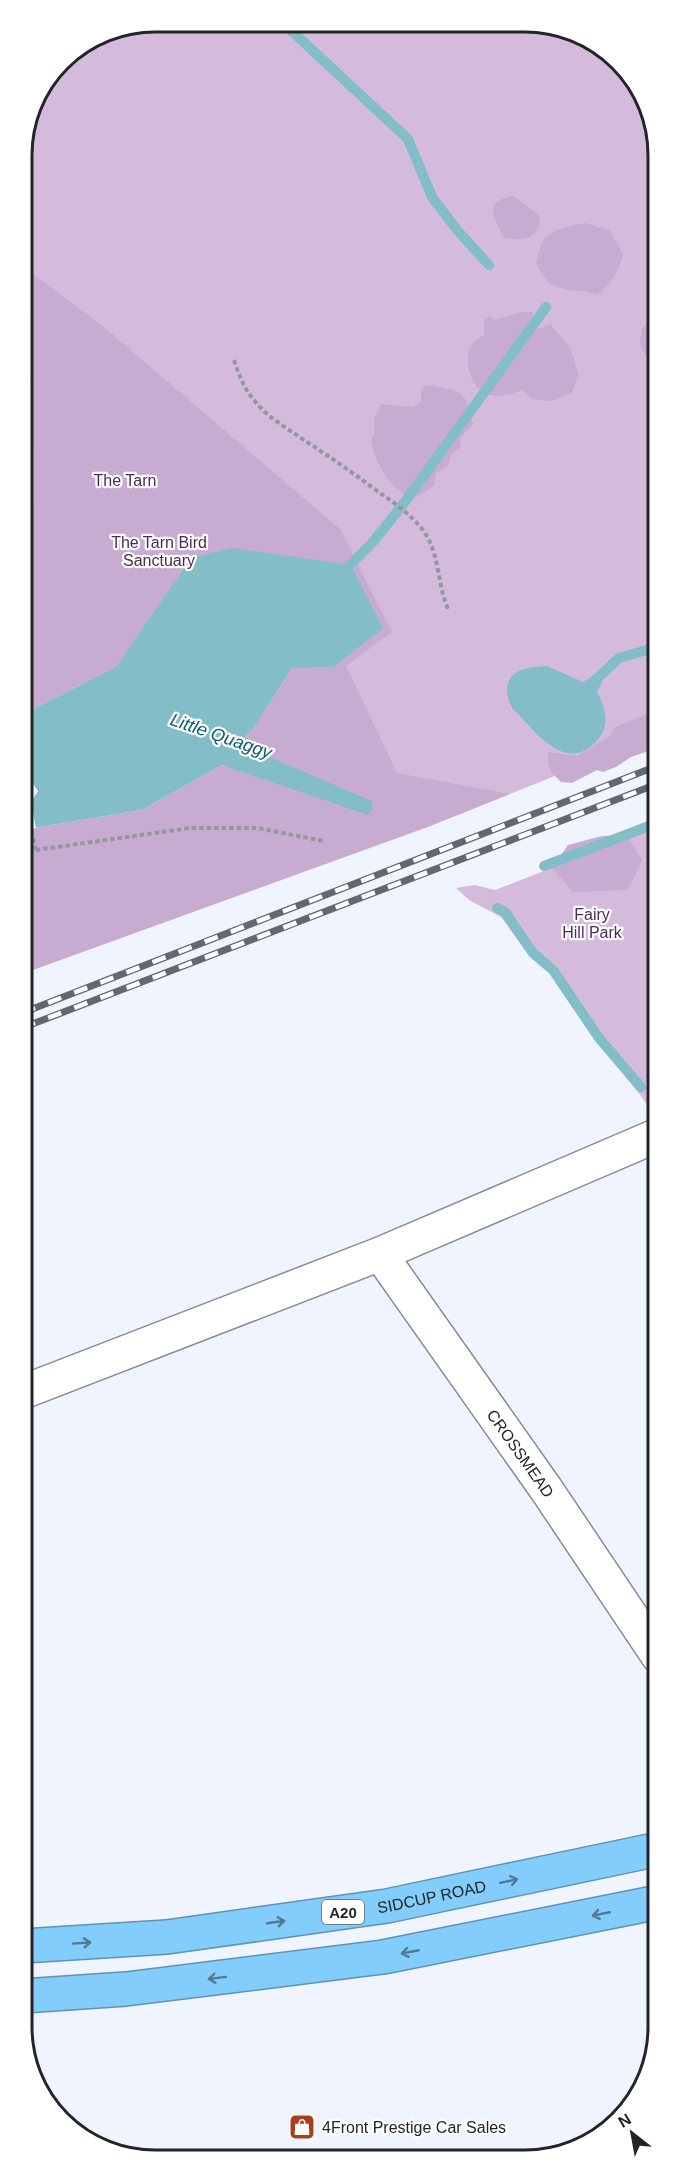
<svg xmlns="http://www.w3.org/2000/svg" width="680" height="2181" font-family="Arial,sans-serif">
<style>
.green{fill:#d4bbdc}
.forest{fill:#c8abd1}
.water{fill:#82bdc8}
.pier{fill:#eff4fe}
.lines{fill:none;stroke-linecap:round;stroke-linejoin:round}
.stream{stroke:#82bdc8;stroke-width:10}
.street-casing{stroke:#868b96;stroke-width:36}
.highway-casing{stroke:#6092b1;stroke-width:36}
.path{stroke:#94979f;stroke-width:4;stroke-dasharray:4.5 3;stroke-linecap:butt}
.street{stroke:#fff;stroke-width:33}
.highway{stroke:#82cdfb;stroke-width:33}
.rail-casing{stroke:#64676d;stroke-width:7}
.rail{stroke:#fff;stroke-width:4.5;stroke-dasharray:14;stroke-linecap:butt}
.oneway{stroke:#527892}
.labels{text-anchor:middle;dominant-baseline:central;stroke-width:4.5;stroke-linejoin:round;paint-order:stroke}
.shield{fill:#fff;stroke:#646668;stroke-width:1.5}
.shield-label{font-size:15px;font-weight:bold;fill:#222428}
.park-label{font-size:16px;fill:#4f295a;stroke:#fff}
.street-label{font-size:16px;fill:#222428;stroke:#fff}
.poi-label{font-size:16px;fill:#222428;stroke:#fff;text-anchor:start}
.water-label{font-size:18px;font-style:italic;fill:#095e6a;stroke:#fff}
.rim{fill:none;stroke:#222428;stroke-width:3}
</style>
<rect width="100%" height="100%" fill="#eff4fe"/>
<g class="green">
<polygon points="155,21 552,24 620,60 656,129 657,735 425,828 397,773 22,663 21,146 31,103 60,60 104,31"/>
<polygon points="657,822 658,1121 641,1096 596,1041 549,973 530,957 501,917 469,900 456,888 475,885 495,890 628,838 626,835"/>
</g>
<g class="forest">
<path d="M514,196L537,214L540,220C536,241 522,240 504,238L493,215L494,204L504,198Z"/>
<path d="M586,223L609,230L623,254C619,272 612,283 597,295C582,288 565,293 551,284C545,280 540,270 536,264C538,258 539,247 543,241C550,229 574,225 586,223Z"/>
<polygon points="21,265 104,327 341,530 392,632 346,666 397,773 510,794 425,828 22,974 22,830 142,810 222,765 371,801 239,745 252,730 293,668 333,667 191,558 116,667 31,710 22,713"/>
<path d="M521,312H532L539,329L550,324L569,346L575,362L578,375L572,393L550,401L531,399L523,390C513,394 501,397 490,395C471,391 461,358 473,343C475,340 481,337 484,335V321L489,316L495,320Z"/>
<polygon points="657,318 657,357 645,355 640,344 642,328"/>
<path d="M431,385C463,393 465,388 473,424L460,438L461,446L451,455L448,466L436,473L434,486L412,500C389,485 376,467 371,440L375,433L374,418L381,404L413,407L421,402V392L424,386Z"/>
<polygon points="657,710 657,748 631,757 616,767 603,772 597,770 572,783 561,782 551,772 548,763 548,752 577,756 610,736 615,727"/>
<polygon points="626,835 642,860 628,890 573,892 552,868 568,845 602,836"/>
</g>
<g class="water">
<polygon points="233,548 351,565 383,628 333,667 292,668 252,730 239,744 372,801 373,809 368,815 222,765 142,810 22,830 22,713 31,710 116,667 191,558"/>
<path d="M547,666L583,682L595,675L600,677L602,683L597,691C604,707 611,722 599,738C571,774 541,739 521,717C515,711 510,707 508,698C506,691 507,682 512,676C520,667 536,667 547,666Z"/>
</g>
<polygon class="pier" points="22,770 26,783 34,785 38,791 31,802 36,828 25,830 22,816"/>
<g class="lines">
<g class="stream">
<polyline points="282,22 408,139 432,197 457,230 489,265"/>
<polyline points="340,575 372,543 401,507 546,307"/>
<polyline points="589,686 619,658 657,647"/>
<polyline points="544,866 657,823"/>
<polyline points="497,908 505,912 533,953 553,970 599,1038 641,1087"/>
</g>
<g class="street-casing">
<g id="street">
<path id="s1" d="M380,1254L546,1489L658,1656"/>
<polyline points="23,1392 380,1254 658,1135"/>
</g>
</g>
<g class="highway-casing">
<g id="highway">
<path id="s2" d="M23,1946L167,1937L387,1906L659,1849"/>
<polyline points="23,1996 126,1989 383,1957 659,1902"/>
</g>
</g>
<g class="path">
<path d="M234,360C239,375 244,389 255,401C267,417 285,427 301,438C327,455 352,472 377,491C393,502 409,513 422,529C441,553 436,584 449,611"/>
<polyline points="22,795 36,850"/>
<polyline points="22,856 36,850 190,828 257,828 324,841"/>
</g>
<use href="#street" class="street"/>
<use href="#highway" class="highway"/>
<g class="rail-casing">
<g id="rail">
<polyline points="22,1013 657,766"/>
<polyline points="22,1028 657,784"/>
</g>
</g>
<use href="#rail" class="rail"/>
</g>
<defs><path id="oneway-shaft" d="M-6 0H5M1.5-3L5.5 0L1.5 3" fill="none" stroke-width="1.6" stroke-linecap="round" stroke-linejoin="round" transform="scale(1.5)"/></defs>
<g class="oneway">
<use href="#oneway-shaft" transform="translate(509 1881) rotate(-12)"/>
<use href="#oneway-shaft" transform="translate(601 1914) rotate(169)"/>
<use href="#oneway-shaft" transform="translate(276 1922) rotate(-8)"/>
<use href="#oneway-shaft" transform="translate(82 1943) rotate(-4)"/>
<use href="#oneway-shaft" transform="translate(410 1952) rotate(169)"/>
<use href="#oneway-shaft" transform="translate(217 1978) rotate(173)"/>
</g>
<defs>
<g id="shop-square" transform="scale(1.35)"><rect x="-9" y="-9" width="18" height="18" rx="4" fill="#a63f1c" stroke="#fff"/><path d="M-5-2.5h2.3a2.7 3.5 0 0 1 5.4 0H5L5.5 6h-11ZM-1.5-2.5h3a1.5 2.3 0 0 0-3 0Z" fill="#fff"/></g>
</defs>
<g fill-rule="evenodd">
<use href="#shop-square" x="302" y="2127"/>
</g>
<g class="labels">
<rect class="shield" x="322" y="1900" width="42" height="24" rx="4.5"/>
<g class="shield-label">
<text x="343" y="1912">A20</text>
</g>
<g class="park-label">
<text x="125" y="480">The Tarn</text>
<text x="159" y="542">The Tarn Bird<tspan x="159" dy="18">Sanctuary</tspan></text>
<text x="592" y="914">Fairy<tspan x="592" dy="18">Hill Park</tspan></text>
</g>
<g class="street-label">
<text stroke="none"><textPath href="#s1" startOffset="244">CROSSMEAD</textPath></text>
<text stroke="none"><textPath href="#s2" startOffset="412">SIDCUP ROAD</textPath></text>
</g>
<g class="poi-label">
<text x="322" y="2127">4Front Prestige Car Sales</text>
</g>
<g class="water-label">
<text transform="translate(221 736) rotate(19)">Little Quaggy</text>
</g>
</g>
<path d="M0 0H680V2181H0ZM155 32H525A123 123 0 0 1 648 155V2027A123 123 0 0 1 525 2150H155A123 123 0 0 1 32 2027V155A123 123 0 0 1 155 32Z" fill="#fff" fill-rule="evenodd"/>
<path class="rim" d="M155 32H525A123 123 0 0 1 648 155V2027A123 123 0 0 1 525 2150H155A123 123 0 0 1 32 2027V155A123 123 0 0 1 155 32Z"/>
<g transform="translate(632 2133) rotate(329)" stroke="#ffffff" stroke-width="4.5" paint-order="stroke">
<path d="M0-4.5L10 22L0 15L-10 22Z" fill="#222428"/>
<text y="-9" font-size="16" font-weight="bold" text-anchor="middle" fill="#222428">N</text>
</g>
</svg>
